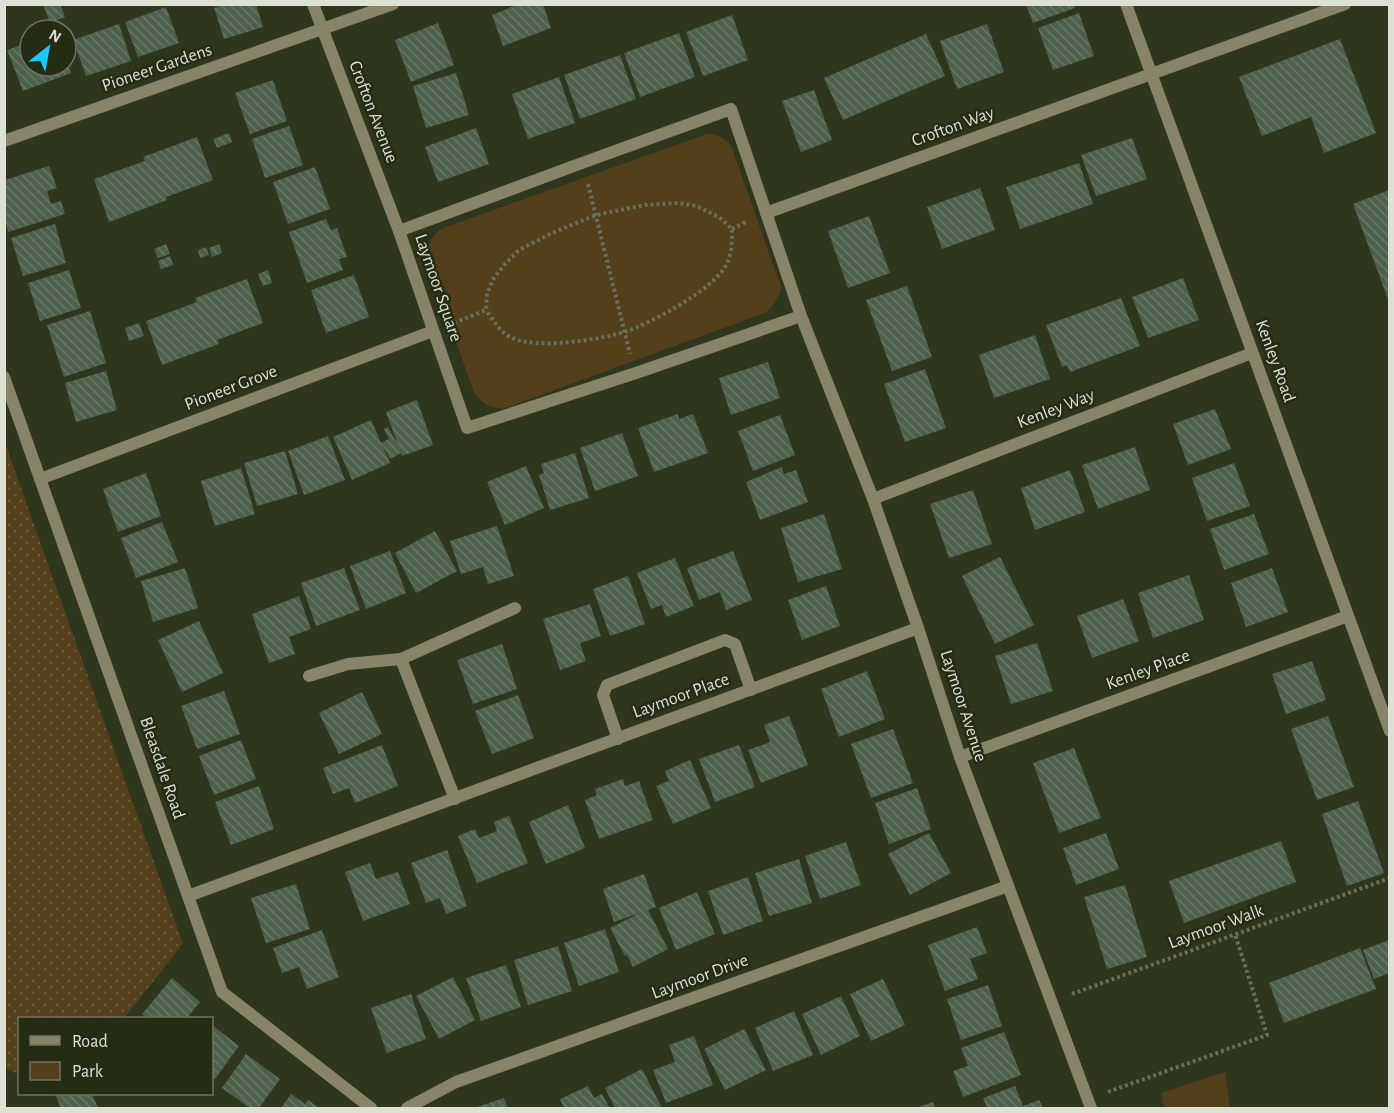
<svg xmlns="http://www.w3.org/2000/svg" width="1394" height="1113" font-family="'Alegreya Sans',sans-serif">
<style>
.grass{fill:url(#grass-dots)}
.park{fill:#533f19}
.building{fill:url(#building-back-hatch)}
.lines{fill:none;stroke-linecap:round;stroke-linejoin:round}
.path{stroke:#686f5a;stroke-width:4;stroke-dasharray:3 3;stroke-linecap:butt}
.street{stroke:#878469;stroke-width:12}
.labels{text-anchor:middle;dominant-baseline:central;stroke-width:5;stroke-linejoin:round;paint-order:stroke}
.street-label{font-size:18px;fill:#dce1d3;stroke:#252c14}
</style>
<defs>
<pattern id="grass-dots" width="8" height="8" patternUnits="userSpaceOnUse" patternTransform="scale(1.5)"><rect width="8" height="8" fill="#533f19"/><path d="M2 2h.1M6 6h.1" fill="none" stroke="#6b5a3a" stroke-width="1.8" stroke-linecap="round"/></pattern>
<pattern id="building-back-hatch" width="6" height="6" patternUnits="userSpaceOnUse" patternTransform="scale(1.5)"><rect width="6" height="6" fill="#4d604b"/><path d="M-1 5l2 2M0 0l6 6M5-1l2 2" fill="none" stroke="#667664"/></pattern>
</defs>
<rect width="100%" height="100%" fill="#2f361e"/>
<polygon class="grass" points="4,440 183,944 124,1018 20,1018 19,1075 4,1067"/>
<g class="park">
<path d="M711,134C721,136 727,139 732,148L781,287C779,299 774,305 765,313L505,408C491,409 482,404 474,392L426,259C427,245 432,235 443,228L704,135Z"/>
<polygon points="1225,1072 1230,1108 1164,1108 1161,1093"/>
</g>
<g class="building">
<polygon points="43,4 60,4 65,17 50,23"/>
<polygon points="224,4 256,4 263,27 224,39 214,8"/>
<polygon points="519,4 543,4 551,28 503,46 492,15"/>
<polygon points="1026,4 1074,4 1075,8 1033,23"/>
<polygon points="166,7 179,43 138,57 125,22"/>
<polygon points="1079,13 1094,56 1053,70 1038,28"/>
<polygon points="732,15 748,60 703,76 686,32"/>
<polygon points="438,23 454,65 411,82 395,40"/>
<polygon points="119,24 131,61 86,76 73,40"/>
<polygon points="987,24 1004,72 957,89 940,41"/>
<polygon points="679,33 695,77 640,97 624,53"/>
<polygon points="926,34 945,76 843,120 824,78"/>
<polygon points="1340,39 1376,133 1324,153 1311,117 1262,136 1239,77"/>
<polygon points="30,42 30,66 66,66 66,60 71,73 23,91 7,50"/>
<polygon points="620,55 636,99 580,119 564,75"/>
<polygon points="456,73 469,115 426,128 413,86"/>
<polygon points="559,77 575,123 528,139 512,94"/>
<polygon points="273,80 287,121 250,134 235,93"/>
<polygon points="814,90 832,140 801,152 782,101"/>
<polygon points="289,126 303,165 265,178 252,139"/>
<polygon points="476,128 489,164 438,182 425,147"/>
<polygon points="229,133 232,142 217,148 213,139"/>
<polygon points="197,137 213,180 166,197 167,200 109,222 94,179 145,161 143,157"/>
<polygon points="1132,138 1147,179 1096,196 1081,155"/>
<polygon points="1079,163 1093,204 1020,229 1006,187"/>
<polygon points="49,166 57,188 47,191 51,204 61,201 65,214 8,232 5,220 5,180"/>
<polygon points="315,167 330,209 288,224 273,182"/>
<polygon points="980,188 995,230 942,249 927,207"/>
<polygon points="1389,190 1389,302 1353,204"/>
<polygon points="869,216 890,273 848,288 828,231"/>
<polygon points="326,219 331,230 337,228 347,257 339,259 343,270 307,283 289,232"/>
<polygon points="55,224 66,263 23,276 11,238"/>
<polygon points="166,244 170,254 158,258 154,249"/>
<polygon points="219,244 222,253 212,257 209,248"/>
<polygon points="206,247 209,255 200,258 198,250"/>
<polygon points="170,256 173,265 161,269 158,261"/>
<polygon points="69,270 81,308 40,321 28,283"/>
<polygon points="268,270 272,283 263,286 258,274"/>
<polygon points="354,275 369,317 326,333 311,290"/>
<polygon points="1183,278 1199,320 1148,338 1132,297"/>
<polygon points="247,279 263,323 217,340 219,344 162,365 146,321 197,302 195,298"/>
<polygon points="907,286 932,357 892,371 866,300"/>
<polygon points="1121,298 1140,346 1070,372 1067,365 1062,367 1046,325"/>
<polygon points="90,311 106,363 64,377 47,325"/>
<polygon points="139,323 144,336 129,341 125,328"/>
<polygon points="1035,335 1050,379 994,398 979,355"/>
<polygon points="768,362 780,398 731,415 719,378"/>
<polygon points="925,369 946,428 905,442 884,384"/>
<polygon points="106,371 117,410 76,422 65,383"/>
<polygon points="417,400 433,445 402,456 401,453 390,459 381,443 389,439 384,429 388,427 398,445 386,412"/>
<polygon points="1215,409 1231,449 1188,465 1173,424"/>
<polygon points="678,414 679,419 693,414 708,453 654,472 638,428"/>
<polygon points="780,415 795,455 753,471 738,431"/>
<polygon points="371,420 390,463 352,480 333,437"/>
<polygon points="622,433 638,476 595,491 580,448"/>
<polygon points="328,436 345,480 304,495 288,451"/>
<polygon points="1135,447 1150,490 1098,509 1082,465"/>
<polygon points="285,451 298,494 257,506 244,463"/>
<polygon points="575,453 589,498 550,510 539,475 544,473 541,464"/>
<polygon points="1234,463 1250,506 1207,521 1192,478"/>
<polygon points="526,466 544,508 505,525 487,482"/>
<polygon points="782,467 784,474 796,470 808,502 760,520 746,482"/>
<polygon points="241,468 255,514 215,526 201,481"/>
<polygon points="1070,470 1085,512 1035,530 1021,488"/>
<polygon points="146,473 161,516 118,532 103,489"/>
<polygon points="973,490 992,544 949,558 930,504"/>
<polygon points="824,514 842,569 798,582 781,528"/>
<polygon points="1254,514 1269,554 1224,570 1210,529"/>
<polygon points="162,522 178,562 136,578 121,538"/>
<polygon points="497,526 514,576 488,584 483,567 461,574 450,541"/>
<polygon points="435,531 457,571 416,593 395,553"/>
<polygon points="390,551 406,593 366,609 350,566"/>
<polygon points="733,551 752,600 726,610 720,592 699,600 687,568"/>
<polygon points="1000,557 1034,625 995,644 962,576"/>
<polygon points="675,558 694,606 666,617 662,605 651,609 637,573"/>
<polygon points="185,568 198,608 153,622 141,581"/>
<polygon points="344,568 360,610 316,626 301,583"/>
<polygon points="1272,568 1288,612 1246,627 1231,583"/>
<polygon points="1189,575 1204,620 1153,638 1138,593"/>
<polygon points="628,576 645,624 610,636 593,589"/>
<polygon points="826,586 840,626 802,640 788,600"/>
<polygon points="299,596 311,629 289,637 295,654 269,663 252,614"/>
<polygon points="1123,599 1139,641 1092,658 1077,616"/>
<polygon points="590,604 601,636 580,643 586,661 560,670 543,619"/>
<polygon points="199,621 223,673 182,692 158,640"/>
<polygon points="1037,643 1053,691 1011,704 995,656"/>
<polygon points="502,644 517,689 473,704 457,660"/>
<polygon points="1312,661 1326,700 1286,714 1272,674"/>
<polygon points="867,671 885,719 839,737 821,689"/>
<polygon points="224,691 240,734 197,749 181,706"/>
<polygon points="362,692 382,734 339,754 319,713"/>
<polygon points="518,695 534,738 492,754 475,711"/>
<polygon points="789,716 808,765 761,783 748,750 770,742 764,725"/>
<polygon points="1328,716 1354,787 1317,800 1291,729"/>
<polygon points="893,729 913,783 871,798 851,744"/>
<polygon points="241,740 256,779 214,795 199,756"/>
<polygon points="382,745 398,786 355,803 349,788 333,794 323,768"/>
<polygon points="739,745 755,787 715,802 699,759"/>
<polygon points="1074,748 1101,818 1059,833 1033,763"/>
<polygon points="690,760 711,808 673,824 656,786 669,781 665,771"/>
<polygon points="623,779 625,786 639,781 653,820 599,839 585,800 597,795 595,789"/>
<polygon points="259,786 274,829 231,845 215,802"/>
<polygon points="917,788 931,829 889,844 875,803"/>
<polygon points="1358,801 1384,873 1347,886 1322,814"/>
<polygon points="568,805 585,848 546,864 529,822"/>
<polygon points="509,816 528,863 477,883 458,836 475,829 479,838 497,831 494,822"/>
<polygon points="929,833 951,873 910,895 888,854"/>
<polygon points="1106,833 1119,869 1076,885 1063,848"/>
<polygon points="1281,841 1296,882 1184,923 1169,881"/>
<polygon points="846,842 861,885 820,899 805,856"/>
<polygon points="447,850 467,906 446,914 440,898 426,903 411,863"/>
<polygon points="799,859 812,903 769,916 755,873"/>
<polygon points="370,863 376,879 398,872 410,904 363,921 345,872"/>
<polygon points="644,874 656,907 648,910 668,949 633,967 627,955 625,956 610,928 640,913 614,922 603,889"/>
<polygon points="748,877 763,921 723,935 708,891"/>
<polygon points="296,884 310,929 266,943 251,898"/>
<polygon points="1125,885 1147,957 1107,969 1084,897"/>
<polygon points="697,892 715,934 676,950 659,908"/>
<polygon points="977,927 987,953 970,959 978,979 945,991 928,945"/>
<polygon points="605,929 619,972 579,986 564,943"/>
<polygon points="322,930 339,977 307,989 299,967 282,973 273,948"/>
<polygon points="1389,940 1389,973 1374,979 1363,950"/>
<polygon points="558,946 572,991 528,1005 514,960"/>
<polygon points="1360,948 1376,989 1284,1023 1269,983"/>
<polygon points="506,965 521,1007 481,1021 466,978"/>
<polygon points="453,977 475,1020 439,1039 416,996"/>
<polygon points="172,978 200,1002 187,1018 148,1018 142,1014"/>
<polygon points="883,979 905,1025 871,1041 850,994"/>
<polygon points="988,985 1002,1026 961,1040 947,999"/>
<polygon points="411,994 426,1039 387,1053 371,1008"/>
<polygon points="841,996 860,1036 821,1055 802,1014"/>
<polygon points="794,1011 813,1055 773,1071 755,1028"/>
<polygon points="212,1025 239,1046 215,1079 212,1077"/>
<polygon points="744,1029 766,1070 725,1090 704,1049"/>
<polygon points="1004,1032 1021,1075 963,1097 953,1071 968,1066 961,1048"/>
<polygon points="694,1036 713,1085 666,1103 653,1070 675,1062 669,1045"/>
<polygon points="246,1054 280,1079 259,1108 250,1108 222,1088"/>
<polygon points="642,1069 662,1108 615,1108 605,1088"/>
<polygon points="588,1086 594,1098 602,1094 610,1108 564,1108 560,1099"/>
<polygon points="1015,1086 1023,1106 1039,1100 1043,1108 987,1108 983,1098"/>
<polygon points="55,1094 92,1094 98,1108 61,1108"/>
<polygon points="291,1094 305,1104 308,1100 319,1108 281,1108"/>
<polygon points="504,1098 508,1108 474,1108"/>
<polygon points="933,1102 935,1108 916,1108"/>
</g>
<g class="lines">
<g class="path">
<polyline points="588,184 630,354"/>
<polyline points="732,229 748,221"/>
<path d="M454,323L486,310L487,293L494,278L505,264L519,250L552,233L596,215L645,205L679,203L697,206L719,217L732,229C732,239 732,251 728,261C719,287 650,324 624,332C599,340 534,350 510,337C499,331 493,320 486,310"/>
<polyline points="1072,994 1390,878"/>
<polyline points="1108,1092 1267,1035 1235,934"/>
</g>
<g class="street">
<polyline points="313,4 399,231"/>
<polyline points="1126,4 1390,731"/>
<polyline points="4,141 393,4"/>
<polyline points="766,213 1345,4"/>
<polyline points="801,316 636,373 467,428 399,231 582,163 731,109 801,316 873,499 918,628 960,757 1091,1108"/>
<polyline points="4,377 222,992 371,1108"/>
<polyline points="40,479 433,331"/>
<polyline points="873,499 1252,353"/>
<polyline points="401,659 455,799"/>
<polyline points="309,676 348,664 401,659 515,608"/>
<polyline points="618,739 603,695 607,685 725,640 735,644 751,690"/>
<polyline points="960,757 1348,616"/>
<polyline points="188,896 918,628"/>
<polyline points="407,1108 456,1082 1008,886"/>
</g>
</g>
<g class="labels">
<g class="street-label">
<text transform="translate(157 68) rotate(-19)">Pioneer Gardens</text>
<text transform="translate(373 112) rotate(69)">Crofton Avenue</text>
<text transform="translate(953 127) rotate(-20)">Crofton Way</text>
<text transform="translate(438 288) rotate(71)">Laymoor Square</text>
<text transform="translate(1275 361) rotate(70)">Kenley Road</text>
<text transform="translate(231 388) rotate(-21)">Pioneer Grove</text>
<text transform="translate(1056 409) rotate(-21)">Kenley Way</text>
<text transform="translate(1148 670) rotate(-20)">Kenley Place</text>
<text transform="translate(681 696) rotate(-20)">Laymoor Place</text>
<text transform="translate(963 706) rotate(72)">Laymoor Avenue</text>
<text transform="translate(162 768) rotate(71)">Bleasdale Road</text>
<text transform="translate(1216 927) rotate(-20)">Laymoor Walk</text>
<text transform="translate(700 977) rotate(-20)">Laymoor Drive</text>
</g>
</g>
<rect width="1394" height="1113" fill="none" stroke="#dce1d3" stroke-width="12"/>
<rect x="18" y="1017" width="195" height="78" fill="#252c14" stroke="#6e7460" stroke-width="1.5"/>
<rect x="30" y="1036" width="30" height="9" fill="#878469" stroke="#6e7460" stroke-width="1.5"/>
<text x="72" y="1047" font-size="18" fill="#dce1d3">Road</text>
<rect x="30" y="1062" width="30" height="18" fill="#533f19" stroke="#6e7460" stroke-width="1.5"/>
<text x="72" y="1077" font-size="18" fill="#dce1d3">Park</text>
<g transform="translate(48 48) rotate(31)"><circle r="28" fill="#252c14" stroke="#6e7460" stroke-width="1.5"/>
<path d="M0-4.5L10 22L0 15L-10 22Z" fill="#17cafb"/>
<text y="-9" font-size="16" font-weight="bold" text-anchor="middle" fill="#dce1d3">N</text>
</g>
</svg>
